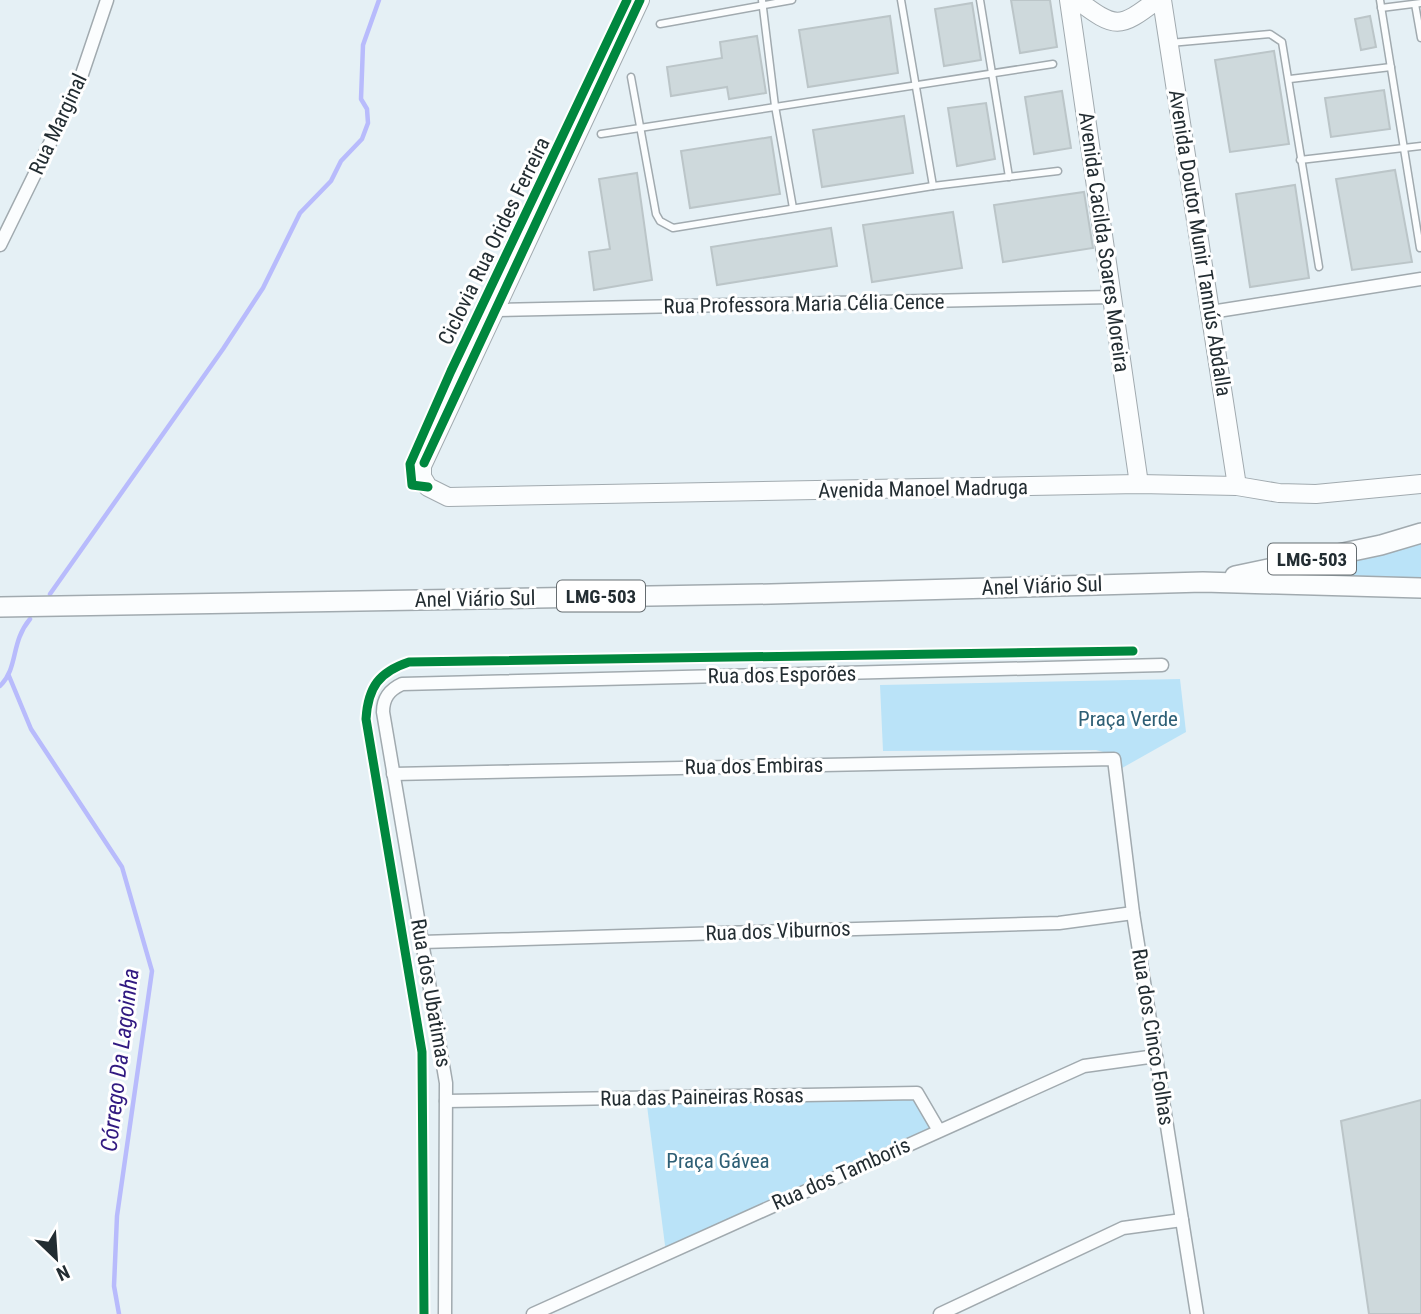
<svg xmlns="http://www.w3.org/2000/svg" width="1421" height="1314" font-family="'Roboto Condensed',sans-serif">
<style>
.green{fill:#bae3f8}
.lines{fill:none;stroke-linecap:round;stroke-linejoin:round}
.stream{stroke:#b8bbfc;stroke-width:4.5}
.building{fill:#ced9dc;stroke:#bbc5c8;stroke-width:2}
.lane-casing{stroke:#a1aaaf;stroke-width:9}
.street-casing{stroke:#a1aaaf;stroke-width:15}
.secondary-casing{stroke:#a1aaaf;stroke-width:20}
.primary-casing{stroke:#a1aaaf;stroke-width:22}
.lane{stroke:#fbfdfe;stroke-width:6}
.street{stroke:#fbfdfe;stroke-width:12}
.secondary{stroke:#fbfdfe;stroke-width:18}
.primary{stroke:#fbfdfe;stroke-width:19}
.cycleway-casing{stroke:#fff;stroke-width:13}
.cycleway{stroke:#00873e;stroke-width:9}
.labels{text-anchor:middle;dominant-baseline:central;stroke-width:6;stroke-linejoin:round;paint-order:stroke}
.shield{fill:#fff;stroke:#656c70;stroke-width:2}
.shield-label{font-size:19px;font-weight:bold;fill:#232d32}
.street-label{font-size:21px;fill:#232d32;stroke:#fff}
.park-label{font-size:21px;fill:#2e5f75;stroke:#fff}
.water-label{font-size:23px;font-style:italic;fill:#311981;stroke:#fff}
</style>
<rect width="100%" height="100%" fill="#e5f0f5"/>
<g class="green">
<polygon points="1421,533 1421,588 1203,582"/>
<path d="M1180,679L1186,732L1115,772C1113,757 1110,753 1096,750L883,751L880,685Z"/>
<polygon points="917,1093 938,1129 666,1253 646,1098"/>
</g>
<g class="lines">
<g class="stream">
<polyline points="50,594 223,349 263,288 300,213 331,181 341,161 362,139 368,123 367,109 361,99 363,45 379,0"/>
<polyline points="9,676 31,729 122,867 152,971 117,1216 114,1286 119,1314"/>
<path d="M0,686C19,667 10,643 30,619"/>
</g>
</g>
<g class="building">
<polygon points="1011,0 1050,0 1057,47 1020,53"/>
<polygon points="972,3 981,60 944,66 935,9"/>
<polygon points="890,16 898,73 808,87 799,30"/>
<polygon points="1370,16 1376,47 1361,50 1355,19"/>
<polygon points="757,36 766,93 729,99 727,87 671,96 667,67 722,58 720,42"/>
<polygon points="1274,51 1289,144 1230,152 1215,60"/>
<polygon points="1384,90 1390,129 1331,137 1325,98"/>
<polygon points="1062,91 1071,148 1034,154 1025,97"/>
<polygon points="986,103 995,159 957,166 948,108"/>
<polygon points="904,116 913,173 822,187 813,130"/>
<polygon points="771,137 780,194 690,208 681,151"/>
<polygon points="1395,170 1412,262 1352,270 1336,179"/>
<polygon points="637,173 652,280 594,290 589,252 610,249 599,179"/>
<polygon points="1295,185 1309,278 1250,287 1236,194"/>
<polygon points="1084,192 1093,248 1003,262 994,205"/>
<polygon points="953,212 962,268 872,282 863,225"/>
<polygon points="831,228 837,266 717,285 711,247"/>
<polygon points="1421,1100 1421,1314 1369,1314 1341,1121"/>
</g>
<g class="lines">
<g class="lane-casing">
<g id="lane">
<polyline points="762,0 775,106 793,208"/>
<polyline points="901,0 933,186"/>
<polyline points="980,0 1009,177"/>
<polyline points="1380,0 1420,248"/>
<polyline points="1415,4 1421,38"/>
<polyline points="1381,8 1421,3"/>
<polyline points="660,24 792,0"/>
<polyline points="1170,43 1270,34 1282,42 1319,267"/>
<polyline points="631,77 656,214 660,221 673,228 933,186 1058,171"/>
<polyline points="1290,79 1391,67"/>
<polyline points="601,134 1053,64"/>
<polyline points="1300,160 1421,146"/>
</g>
</g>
<g class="street-casing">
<g id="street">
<polyline points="0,245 78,86 107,0"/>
<polyline points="496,310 1112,297"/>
<polyline points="1211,312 1421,279"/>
<polyline points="393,774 1114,759 1133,913 1197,1314"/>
<polyline points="422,942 1059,923 1133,913"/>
<polyline points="446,1101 917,1093 938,1129"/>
<path d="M445,1314L446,1083L383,712C383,698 389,690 402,684L1162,665"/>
<polyline points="533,1314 1084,1066 1156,1056"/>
<polyline points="940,1314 1123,1228 1182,1220"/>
</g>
</g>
<g class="secondary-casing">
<g id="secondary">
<polyline points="640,0 422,466 422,477 428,487 448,497 1139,484 1237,486 1279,493 1316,494 1421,484"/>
<polyline points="1069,0 1139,484"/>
<path d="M1077,0C1116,29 1119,29 1157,0"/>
<polyline points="1162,0 1237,486"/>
</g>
</g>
<g class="primary-casing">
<g id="primary">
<polyline points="1235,576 1381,545 1421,533"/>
<polyline points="0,607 771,594 1203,582 1421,588"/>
</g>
</g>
<use href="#lane" class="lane"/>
<use href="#street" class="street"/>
<use href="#secondary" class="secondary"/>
<use href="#primary" class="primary"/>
<g class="cycleway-casing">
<g id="cycleway">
<polyline points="424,463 640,0"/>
<polyline points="428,487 412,485 410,464 451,371 627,0"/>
<path d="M424,1314L422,1052L366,719C368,687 379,672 409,662L1133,651"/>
</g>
</g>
<use href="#cycleway" class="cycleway"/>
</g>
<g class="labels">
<g class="shield">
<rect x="1268" y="543.5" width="88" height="31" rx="5"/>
<rect x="557" y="580.5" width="88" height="31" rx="5"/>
</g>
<g class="shield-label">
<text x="1312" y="559">LMG-503</text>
<text x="601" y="596">LMG-503</text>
</g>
<g class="street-label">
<text transform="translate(58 124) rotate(-65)">Rua Marginal</text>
<text transform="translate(494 241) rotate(-64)">Ciclovia Rua Orides Ferreira</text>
<text transform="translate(1104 242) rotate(82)">Avenida Cacilda Soares Moreira</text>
<text transform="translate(1200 243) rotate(81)">Avenida Doutor Munir Tannús Abdalla</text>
<text transform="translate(804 304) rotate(-1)">Rua Professora Maria Célia Cence</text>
<text transform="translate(923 489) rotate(-1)">Avenida Manoel Madruga</text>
<text transform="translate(1042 586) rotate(-2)">Anel Viário Sul</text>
<text transform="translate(475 599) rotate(-1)">Anel Viário Sul</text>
<text transform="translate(782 675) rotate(-1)">Rua dos Esporões</text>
<text transform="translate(754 766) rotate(-1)">Rua dos Embiras</text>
<text transform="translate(778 931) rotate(-2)">Rua dos Viburnos</text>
<text transform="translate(431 993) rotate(80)">Rua dos Ubatimas</text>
<text transform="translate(1153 1037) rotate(81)">Rua dos Cinco Folhas</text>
<text transform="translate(702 1097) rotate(-1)">Rua das Paineiras Rosas</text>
<text transform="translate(841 1174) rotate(-24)">Rua dos Tamboris</text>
</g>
<g class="park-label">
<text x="1128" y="719">Praça Verde</text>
<text x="718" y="1161">Praça Gávea</text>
</g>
<g class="water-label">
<text transform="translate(120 1060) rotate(-83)">Córrego Da Lagoinha</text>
</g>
</g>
<g transform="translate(56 1258) rotate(155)" stroke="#ffffff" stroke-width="5" paint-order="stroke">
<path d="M0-5L12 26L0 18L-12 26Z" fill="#232d32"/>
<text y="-10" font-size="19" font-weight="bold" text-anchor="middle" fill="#232d32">N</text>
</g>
</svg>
